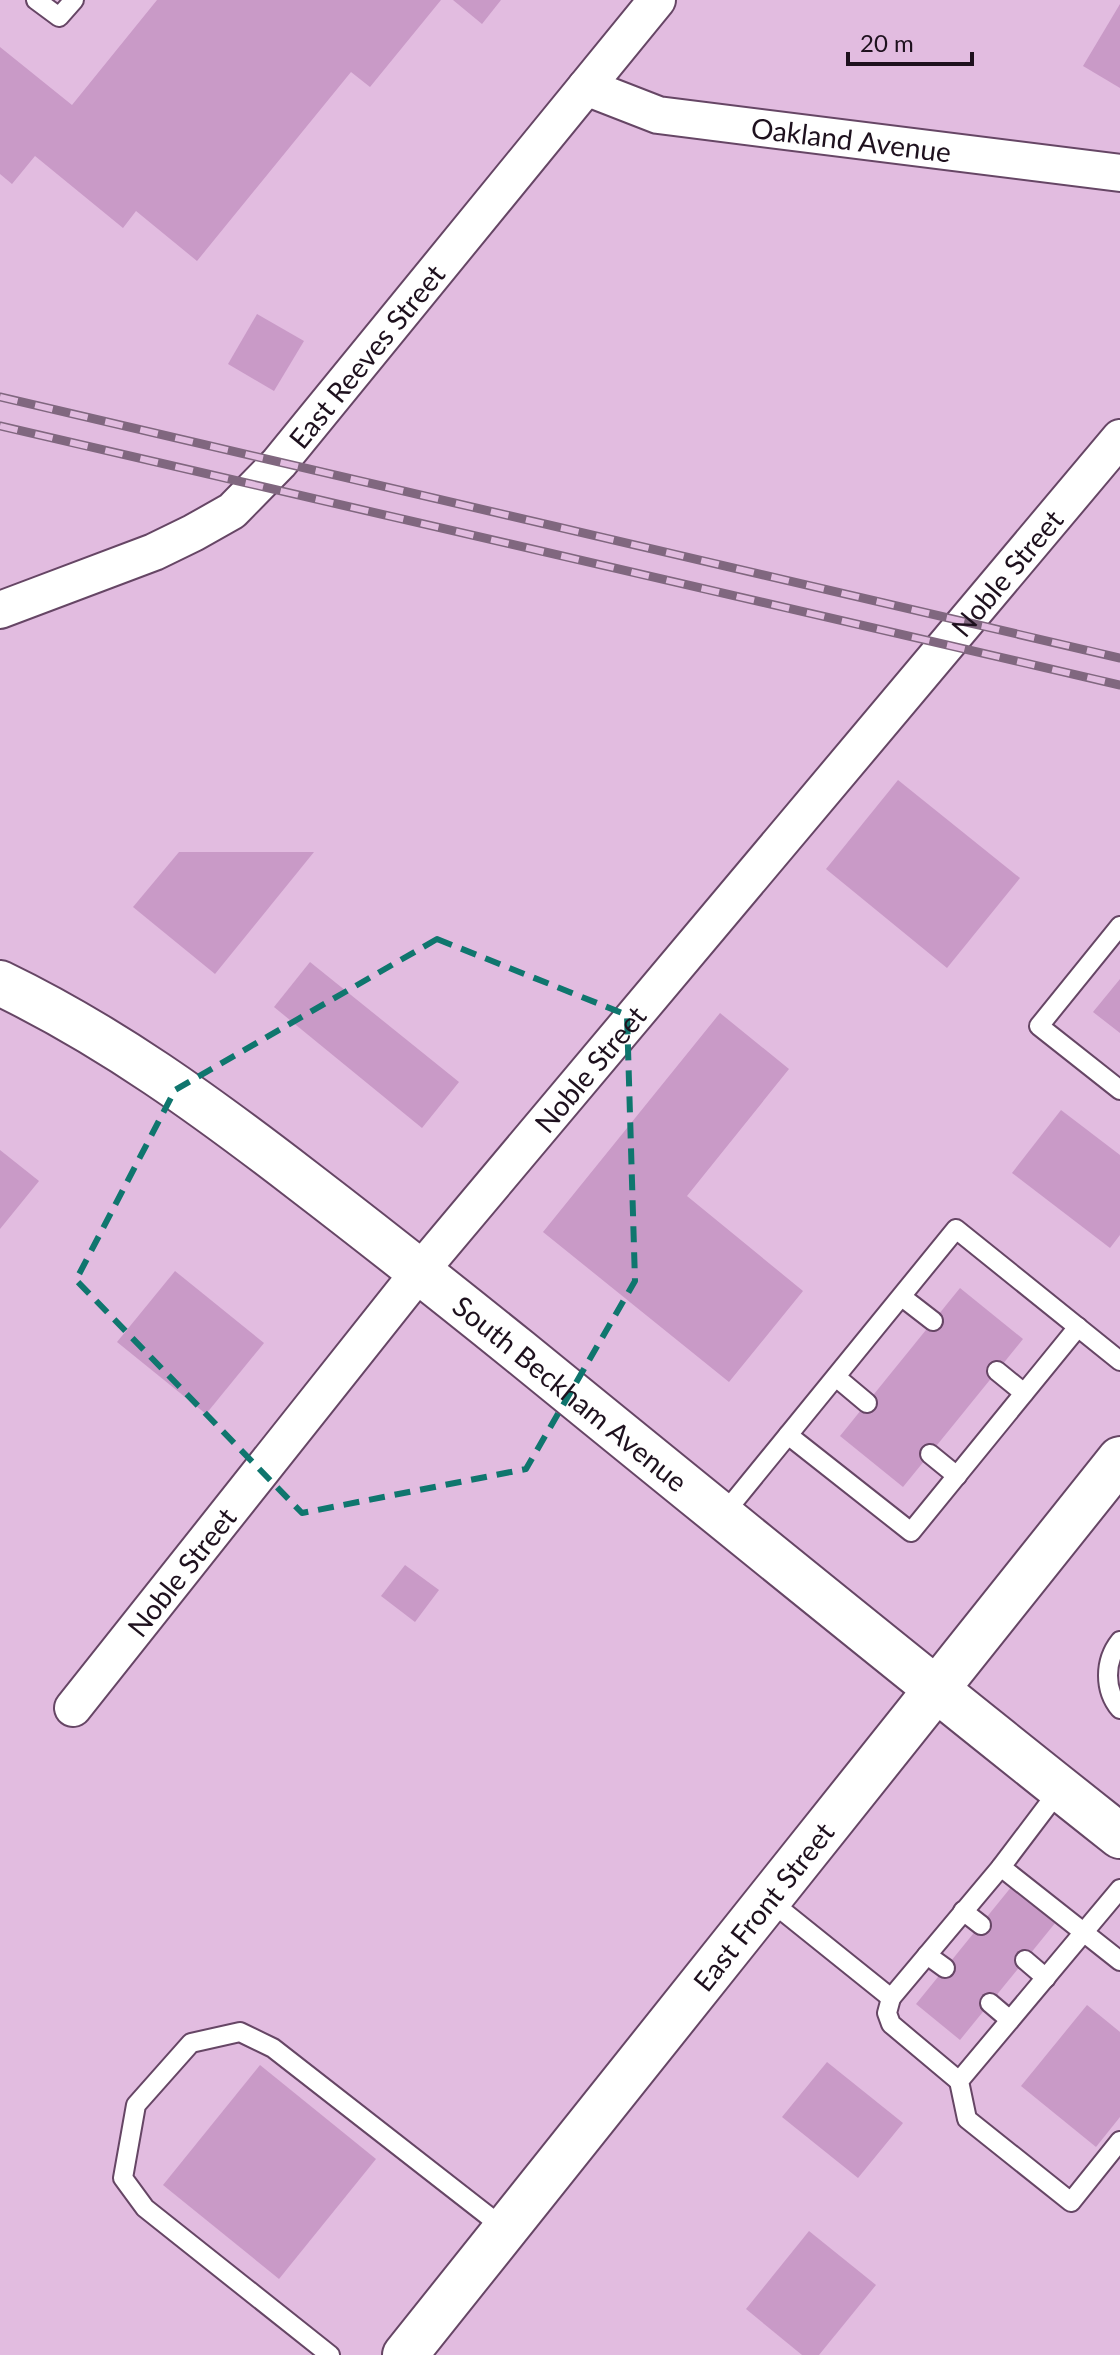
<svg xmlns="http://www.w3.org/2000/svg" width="1120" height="2355" font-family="Lato,sans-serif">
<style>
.building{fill:#c99ac7}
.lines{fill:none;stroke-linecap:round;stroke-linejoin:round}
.service-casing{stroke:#664665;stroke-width:22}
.minor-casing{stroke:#664665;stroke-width:40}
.primary-casing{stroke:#664665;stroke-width:48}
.service{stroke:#fff;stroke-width:18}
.minor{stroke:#fff;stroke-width:36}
.primary{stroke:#fff;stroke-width:44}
.rail-casing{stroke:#80677f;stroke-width:9}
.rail{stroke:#e2bce0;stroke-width:6;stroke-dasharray:18;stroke-linecap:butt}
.marked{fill:none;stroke:#0f766e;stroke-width:6;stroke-dasharray:16 10;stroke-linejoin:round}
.labels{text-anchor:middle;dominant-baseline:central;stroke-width:6;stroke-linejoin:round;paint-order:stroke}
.street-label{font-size:28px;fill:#1e111e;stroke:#e2bce0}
</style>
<rect width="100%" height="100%" fill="#e2bce0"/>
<g class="building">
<polygon points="157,0 441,0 370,87 351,72 197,261 136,211 123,228 35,156 12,184 0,174 0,47 72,105"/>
<polygon points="453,0 501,0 482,24"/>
<polygon points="1120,4 1120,88 1083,66"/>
<polygon points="257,314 304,341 274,391 228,364"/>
<polygon points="898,780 1020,878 947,968 826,869"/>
<polygon points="179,852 314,852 215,974 133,907"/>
<polygon points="310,962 459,1082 422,1128 274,1007"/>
<polygon points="1120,979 1120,1033 1093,1012"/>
<polygon points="720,1013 789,1069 687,1196 803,1291 729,1382 543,1232"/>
<polygon points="1061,1110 1120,1155 1120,1235 1110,1248 1012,1173"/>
<polygon points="0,1150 39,1181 0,1229"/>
<polygon points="175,1271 264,1343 206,1414 117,1342"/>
<polygon points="960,1288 1023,1339 903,1487 840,1436"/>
<polygon points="405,1565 439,1590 415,1622 381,1596"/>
<polygon points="1012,1886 1056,1922 960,2040 916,2004"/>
<polygon points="1087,2005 1120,2032 1120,2117 1096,2147 1021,2086"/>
<polygon points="827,2062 903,2123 858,2178 782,2117"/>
<polygon points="260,2065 376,2159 279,2279 163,2185"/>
<polygon points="809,2231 876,2285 819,2355 802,2355 746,2309"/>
</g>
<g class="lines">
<g class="service-casing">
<g id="service">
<polyline points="36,0 59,17 74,0"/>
<polyline points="1120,926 1039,1026 1120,1090"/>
<polyline points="902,1297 933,1321"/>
<polyline points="997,1371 1024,1393"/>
<polyline points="836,1377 867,1403"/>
<polyline points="788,1435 911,1532 1078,1327"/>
<polyline points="930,1454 957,1476"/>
<polyline points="722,1516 956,1229 1120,1361"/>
<path d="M1120,1641C1104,1661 1104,1690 1120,1709"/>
<polyline points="1060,1789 1001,1867 1120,1961"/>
<polyline points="1120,1889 959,2081 967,2119 1071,2202 1120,2141"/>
<polyline points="769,1900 891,1998 1001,1867"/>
<polyline points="963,1911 981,1925"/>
<polyline points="927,1955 945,1968"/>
<polyline points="1025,1960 1046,1978"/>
<polyline points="891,1998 887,2013 891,2024 959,2081"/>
<polyline points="990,2003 1010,2020"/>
<polyline points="330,2355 145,2208 123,2178 136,2105 191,2043 240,2032 273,2048 505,2229"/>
</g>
</g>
<g class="minor-casing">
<g id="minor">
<path id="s1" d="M586,87L658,115L1120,173"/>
<path id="s2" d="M0,610L154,552L193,533L232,511L279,463L657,0"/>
<path id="s3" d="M73,1708L420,1271L1120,438"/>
</g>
</g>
<g class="primary-casing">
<g id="primary">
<path id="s4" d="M0,983C110,1036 206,1106 302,1180C375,1236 447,1293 519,1351C719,1514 918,1676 1120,1836"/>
<path id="s5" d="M405,2355L1120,1459"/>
</g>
</g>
<use href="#service" class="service"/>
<use href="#minor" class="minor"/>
<use href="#primary" class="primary"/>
<g class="rail-casing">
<g id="rail">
<polyline points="0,397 1120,658"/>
<polyline points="0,426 1120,685"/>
</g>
</g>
<use href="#rail" class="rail"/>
</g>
<path class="marked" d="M437,939L627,1015L635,1281L526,1469L302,1513L76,1280L175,1090Z"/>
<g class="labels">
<g class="street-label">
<text stroke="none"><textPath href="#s1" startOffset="272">Oakland Avenue</textPath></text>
<text stroke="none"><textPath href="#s2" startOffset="458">East Reeves Street</textPath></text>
<text stroke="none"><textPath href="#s3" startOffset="1470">Noble Street</textPath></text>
<text stroke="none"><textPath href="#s3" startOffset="822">Noble Street</textPath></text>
<text stroke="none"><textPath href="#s4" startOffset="704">South Beckham Avenue</textPath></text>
<text stroke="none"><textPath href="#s3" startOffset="174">Noble Street</textPath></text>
<text stroke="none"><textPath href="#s5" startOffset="574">East Front Street</textPath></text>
</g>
</g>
<path d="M848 52v12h124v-12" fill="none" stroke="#1e111e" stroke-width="4"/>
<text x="860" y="52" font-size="24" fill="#1e111e" stroke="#e2bce0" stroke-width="6" paint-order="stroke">20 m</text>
</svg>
